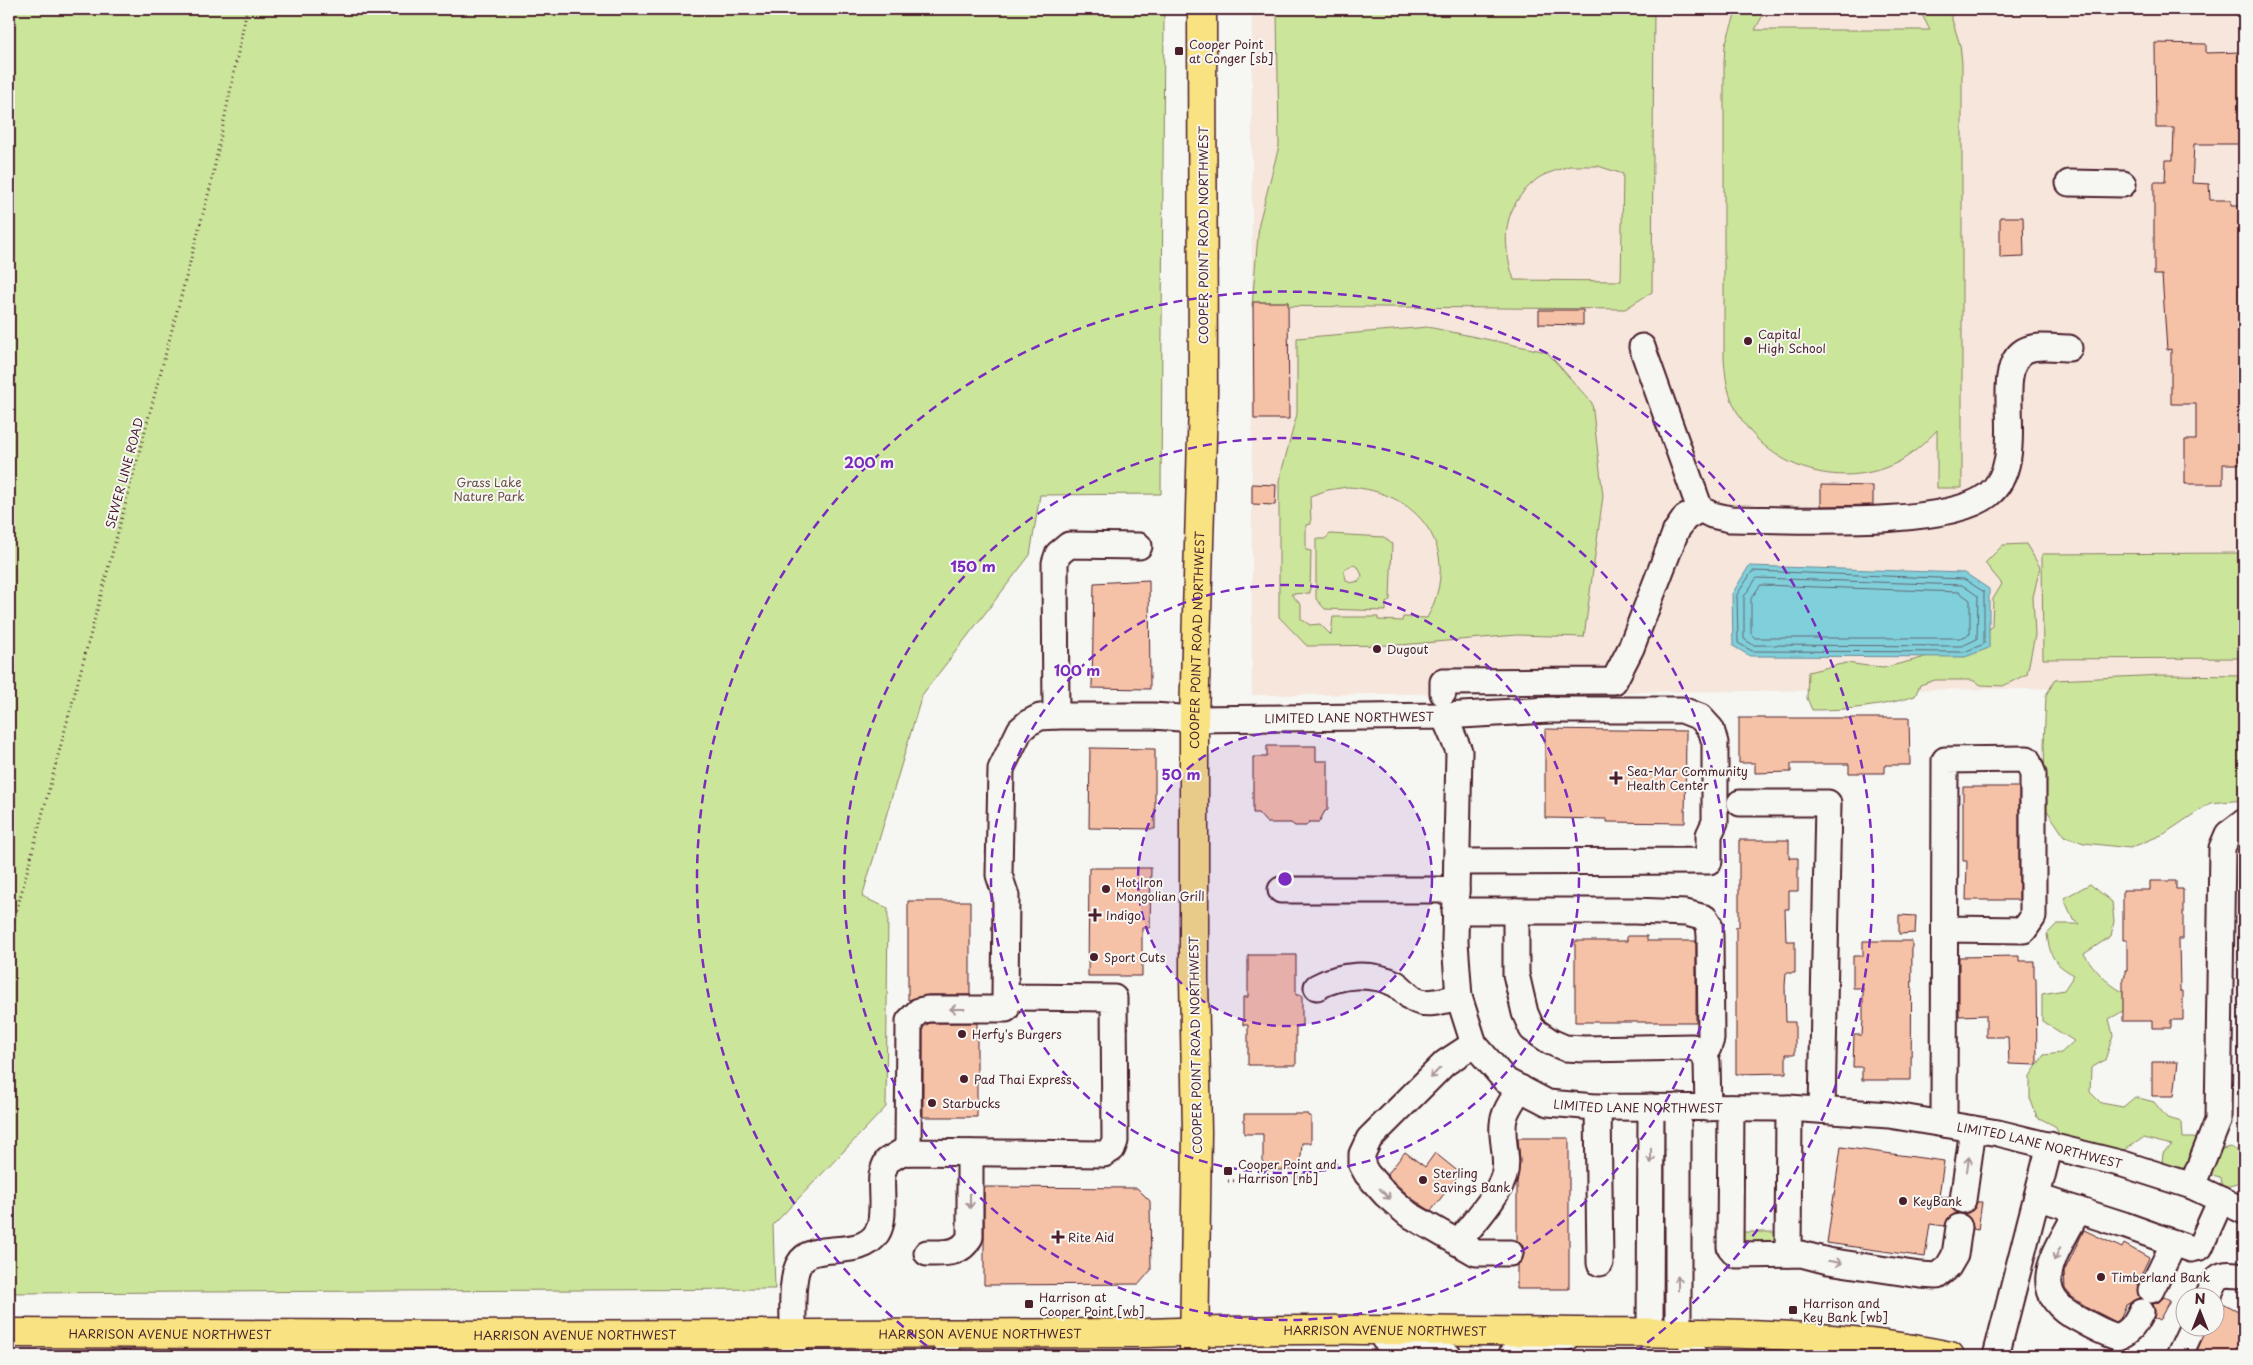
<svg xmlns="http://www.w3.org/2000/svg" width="2253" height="1365" font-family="'Playpen Sans',sans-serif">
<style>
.built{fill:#f6e6dc}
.green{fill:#cbe59b;stroke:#8a8263;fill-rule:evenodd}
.water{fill:#80d0db;stroke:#6a8995}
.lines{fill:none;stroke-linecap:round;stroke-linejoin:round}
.shore{stroke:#606671;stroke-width:1}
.building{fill:#f6c2a7;stroke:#4a1f2b}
.minor-casing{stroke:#4a1f2b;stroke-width:29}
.major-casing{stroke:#4a1f2b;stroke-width:31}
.path{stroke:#4a1f2b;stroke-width:3;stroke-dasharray:1 4;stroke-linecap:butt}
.minor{stroke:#f6f6f2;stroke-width:25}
.major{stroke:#f8e281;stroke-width:28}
.oneway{stroke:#a99598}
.ring{fill:none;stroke:#7b2cbf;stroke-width:2.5;stroke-dasharray:9 6}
.poi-dot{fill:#4a1f2b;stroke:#f6f6f2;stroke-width:2}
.labels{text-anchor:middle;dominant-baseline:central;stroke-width:4;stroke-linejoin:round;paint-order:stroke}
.poi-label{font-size:12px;fill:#4a1f2b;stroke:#f6f6f2;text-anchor:start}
.street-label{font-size:12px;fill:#4a1f2b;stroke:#f6f6f2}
.park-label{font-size:12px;fill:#6a5047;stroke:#f6f6f2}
.centre{fill:#7b2cbf;stroke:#f6f6f2;stroke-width:2.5}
.ring-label{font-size:15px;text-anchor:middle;font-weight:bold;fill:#7b2cbf;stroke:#f6f6f2;stroke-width:4;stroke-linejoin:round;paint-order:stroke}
</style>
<rect width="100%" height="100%" fill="#f6f6f2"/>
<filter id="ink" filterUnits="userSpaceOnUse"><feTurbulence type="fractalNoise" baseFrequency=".02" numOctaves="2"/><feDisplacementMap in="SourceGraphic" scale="10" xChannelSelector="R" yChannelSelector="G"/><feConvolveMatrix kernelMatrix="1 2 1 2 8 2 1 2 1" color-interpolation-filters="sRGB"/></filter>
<g filter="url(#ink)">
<polygon class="built" points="1252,9 2244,9 2244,687 1252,695"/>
<g class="green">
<polygon points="9,9 1164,9 1161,494 1040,495 1030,555 922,695 862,897 888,908 886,1107 773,1225 775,1289 9,1293"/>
<path d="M1277,9H1654L1652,292L1625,309L1252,306L1259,223L1279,146ZM1569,166H1598L1623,174L1621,281L1514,280C1501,240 1502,207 1537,179C1545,173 1559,170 1569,166Z"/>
<path d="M1737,9H1766L1755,30H1930L1919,9L1949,10L1960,45L1962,63V488H1937V430C1927,441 1915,452 1902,460C1840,495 1756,466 1731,398C1726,385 1725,371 1724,357V63L1725,45Z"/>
<path d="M1428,327L1547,352L1592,403L1603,496L1584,637L1517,635L1400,645L1307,646L1279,617V481L1297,414V338ZM1347,487C1419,490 1464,550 1427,618L1403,617L1402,621L1378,620V617H1333L1331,635L1320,624L1310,625L1301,619V605L1291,594L1310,593L1311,551L1306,550V525L1311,524L1310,496L1328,490Z"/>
<path d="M1330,534L1384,537L1392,544L1390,600L1386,603V611L1325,609L1316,599V539H1325ZM1354,565L1359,568L1362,576L1359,581L1350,583L1346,580L1344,571L1348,567Z"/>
<path d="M2026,544L2040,567L2033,597L2035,635L2027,674L2003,686L1981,685L1972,680H1935L1920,685L1915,696C1881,707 1848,710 1812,710L1807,698L1808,672L1846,663L1883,668L1922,658L1951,641L1975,645L1992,626L1993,599L2002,584L1985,563L2003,545Z"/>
<polygon points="2244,553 2244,658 2043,659 2042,554"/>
<polygon points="2162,675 2244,676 2244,800 2210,803 2164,834 2130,848 2084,843 2064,836 2046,809 2044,745 2046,695 2055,680"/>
<path d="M2090,884L2112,902L2114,921L2111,936L2084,954C2095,970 2106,983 2123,992L2125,1010L2109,1019L2113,1035L2105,1060L2091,1068L2090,1092L2101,1103L2123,1107L2135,1097L2154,1102L2167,1118L2182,1122L2183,1138H2194L2204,1144L2196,1153L2189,1155L2190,1165L2173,1172L2162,1164L2163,1153L2172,1145L2143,1138L2125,1150L2090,1151L2064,1144L2055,1126L2037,1117L2030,1098V1076L2044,1055L2061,1053L2074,1041L2042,1021V994L2064,990L2074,975C2054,964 2050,957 2047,934L2057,924H2080L2073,920L2064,898Z"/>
<polygon points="2230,1147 2244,1154 2244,1183 2240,1183 2222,1188 2220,1177 2208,1174 2215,1151"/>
<rect x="1742" y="1232" width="35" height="13"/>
</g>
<polygon class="water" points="1749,566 1965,573 1989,589 1989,648 1965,657 1750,656 1733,646 1732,594"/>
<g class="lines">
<g class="shore">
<polygon points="1753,571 1964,579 1984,592 1984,644 1964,652 1752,651 1738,643 1737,595"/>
<polygon points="1757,578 1962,585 1978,596 1977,639 1962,646 1753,645 1744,639 1744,597"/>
<polygon points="1761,585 1959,592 1970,600 1970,634 1961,638 1755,638 1751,634 1751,599"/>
</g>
</g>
<g class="building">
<polygon points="2155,43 2206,44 2206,53 2244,52 2244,144 2194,144 2192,183 2209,184 2210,200 2231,200 2231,205 2244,205 2244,464 2223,464 2223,484 2185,484 2185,440 2196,440 2196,404 2171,404 2171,349 2167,350 2162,275 2154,275 2154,182 2165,182 2166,160 2173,160 2174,128 2156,128"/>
<polygon points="2000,217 2023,217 2024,257 2000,258"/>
<polygon points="1253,302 1288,302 1289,419 1254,419"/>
<polygon points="1539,310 1583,310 1583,325 1539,324"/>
<polygon points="1252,484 1276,485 1275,505 1252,504"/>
<polygon points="1821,485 1873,486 1873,505 1821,506"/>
<polygon points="1149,580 1150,689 1092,688 1094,583"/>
<polygon points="1739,718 1909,718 1910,765 1885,765 1885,773 1849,773 1849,764 1791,764 1791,772 1755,773 1755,763 1739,763"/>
<polygon points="1545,729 1686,731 1685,823 1607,822 1607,819 1545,818"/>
<polygon points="1267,746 1316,746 1316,761 1328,761 1328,810 1325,811 1319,822 1309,822 1306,826 1295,826 1291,823 1267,823 1258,813 1253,813 1253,757 1267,757"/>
<polygon points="1090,748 1155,749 1155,829 1089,828"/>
<polygon points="1963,787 2019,787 2019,900 1966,900 1967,861 1963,861"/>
<polygon points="1739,840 1789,840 1789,858 1798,858 1798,891 1789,891 1789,909 1785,909 1786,941 1795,941 1795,973 1786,973 1785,986 1786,1022 1795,1022 1795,1054 1786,1054 1786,1073 1736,1074 1736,927 1739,927"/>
<polygon points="1089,868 1151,868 1150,928 1142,928 1142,976 1088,976"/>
<polygon points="2150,881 2176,881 2176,889 2183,889 2183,939 2179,939 2180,991 2183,991 2183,1020 2171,1020 2171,1028 2152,1028 2152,1021 2123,1021 2123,977 2125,977 2125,970 2127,970 2127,940 2123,940 2123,890 2150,890"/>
<polygon points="908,901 970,901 970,995 928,995 908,1000"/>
<polygon points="1899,915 1916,916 1915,933 1899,934"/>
<polygon points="1627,936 1647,936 1647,941 1696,941 1696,1022 1575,1022 1575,941 1627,941"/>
<polygon points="1863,941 1912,941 1911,1080 1862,1080 1862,1067 1853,1067 1854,1035 1862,1035 1863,1020 1863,988 1853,988 1853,956 1863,956"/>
<polygon points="1248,955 1296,955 1296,995 1302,995 1302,1026 1296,1026 1296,1065 1248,1065 1248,1025 1243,1025 1243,997 1248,997"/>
<polygon points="2019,956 2019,961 2034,961 2034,978 2036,978 2037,1065 2009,1064 2008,1037 1986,1037 1986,1015 1959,1016 1959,957"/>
<polygon points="977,1023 977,1117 923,1117 923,1027 930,1023"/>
<polygon points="2152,1062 2178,1062 2174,1096 2152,1096"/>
<polygon points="1244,1114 1308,1114 1308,1116 1311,1116 1311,1143 1302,1143 1300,1170 1263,1170 1263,1134 1244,1134"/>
<polygon points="1518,1138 1569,1138 1569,1289 1517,1289 1517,1265 1522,1261 1524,1253 1523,1246 1517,1241 1517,1181 1520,1161"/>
<polygon points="1841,1147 1944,1161 1939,1196 1949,1198 1950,1206 1958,1213 1948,1218 1945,1226 1930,1224 1925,1257 1827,1243"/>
<polygon points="1405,1152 1425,1167 1435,1153 1460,1173 1431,1211 1411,1198 1387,1175"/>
<polygon points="984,1187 1137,1188 1150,1201 1151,1270 1139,1284 984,1285"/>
<polygon points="1977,1202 1982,1202 1978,1230 1973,1229 1972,1221 1964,1214 1974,1209"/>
<polygon points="2084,1230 2122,1248 2124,1244 2149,1258 2137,1283 2139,1298 2126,1305 2120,1319 2116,1322 2087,1307 2072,1297 2065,1289 2064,1272"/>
<polygon points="2164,1297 2170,1300 2159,1321 2154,1318 2155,1311 2153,1304 2159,1302"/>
<polygon points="2221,1302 2244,1314 2244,1356 2195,1356 2206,1328 2216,1328 2216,1310"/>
</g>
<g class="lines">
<g class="minor-casing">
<g id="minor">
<polyline points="2069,183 2123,184"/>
<path d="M1642,347L1700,509L1712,515L1730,519C1788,519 1945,529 1988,495C2032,460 1989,373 2024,351C2036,344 2056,348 2069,348"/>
<path id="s1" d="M1139,546L1069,545L1058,554L1055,563L1056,716H1153L1194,719L1444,716L1459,751L1455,942L1459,997L1474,1044L1506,1081L1548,1103L1595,1107L1789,1108L1889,1115L1998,1133L2123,1164L2192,1186L2244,1211"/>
<polyline points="1443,693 1443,682 1614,681 1631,648 1676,531 1685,518 1700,509"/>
<polyline points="1444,716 1549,710 1682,710 1700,717 1711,729 1715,743 1715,822 1709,835 1709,861 1457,862"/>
<polyline points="1740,803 1828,803 1822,1110"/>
<polyline points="1281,890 1456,890"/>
<polyline points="1455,911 1634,911 1686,913 1705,918 1709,924 1710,936 1711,1039 1708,1048 1703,1052"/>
<polyline points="1516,911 1516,974 1525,1013 1532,1029 1551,1042 1565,1048 1584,1049 1692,1047 1703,1052 1707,1062 1708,1108"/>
<path d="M1317,987C1340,974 1372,972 1396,984C1405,990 1410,1000 1421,1002C1431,1005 1448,999 1459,997"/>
<polyline points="1474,1044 1445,1063 1369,1139 1362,1154 1362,1165 1367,1174 1385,1194 1408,1214 1476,1253 1510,1253"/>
<polyline points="1598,1107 1600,1263"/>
<polyline points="1731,1108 1730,1247 1737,1255 1801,1254 1828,1261 1920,1275 1937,1276 1948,1267 1955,1255 1959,1227"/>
<polyline points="1944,1124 1945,760 2027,759 2033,774 2033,917 2024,930 1945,929"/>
<polyline points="908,1152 909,1021 919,1011 928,1009 1006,1009"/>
<polyline points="2192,1186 2218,1121 2222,848 2228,834 2244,822"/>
<polyline points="2037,1197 2124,1225 2191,1249 2200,1247 2221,1200"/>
<polyline points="1963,1200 1973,1129"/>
<path d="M2078,1210C2058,1251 2023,1291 2079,1319C2091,1326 2104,1333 2117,1337C2131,1332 2135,1324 2141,1312"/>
<path d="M1458,1243C1473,1222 1496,1200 1504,1176C1510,1156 1498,1134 1505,1115C1508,1106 1515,1097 1520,1088"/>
<path d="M927,1253C944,1253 961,1255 970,1237V1153"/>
<polyline points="1788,1254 1789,1108"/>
<polyline points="2151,1290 2174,1243"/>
<path d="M2207,1298C2216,1280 2216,1272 2237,1275"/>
<polyline points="1678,1331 1678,1107"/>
<polyline points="1650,1332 1651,1107"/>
<polyline points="1692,1332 1692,1356"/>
<polyline points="947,1334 947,1356"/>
<path d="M1384,1339C1407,1342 1428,1345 1449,1356"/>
<path d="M794,1356C794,1335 789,1281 799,1264C813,1239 860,1261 877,1233C886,1219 880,1191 882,1175C883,1171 885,1165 887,1161L902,1152L1104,1154L1112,1149L1115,1141L1114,998L1005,997L1006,896L999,875L1001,769L1020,730L1028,723L1040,717L1056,716"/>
<polyline points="1511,1356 1543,1342 1568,1337"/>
<polyline points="1996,1356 2050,1145"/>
<polyline points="2179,1356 2192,1328"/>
</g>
</g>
<g class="major-casing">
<g id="major">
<path id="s2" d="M9,1333L456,1335L1147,1333C1290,1328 1433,1330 1576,1332C1702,1333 1827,1330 1950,1356"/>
<path id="s3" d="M1194,1356L1197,1132L1194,978V719L1203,403L1202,9"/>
</g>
</g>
<g class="path">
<polyline points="9,939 211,184 247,9"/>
<polyline points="1228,1181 1294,1178 1340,1162"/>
</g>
<use href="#minor" class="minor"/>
<use href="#major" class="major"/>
</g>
<defs><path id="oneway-shaft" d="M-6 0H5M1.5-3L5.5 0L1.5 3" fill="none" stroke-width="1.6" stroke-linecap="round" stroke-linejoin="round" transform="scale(1.25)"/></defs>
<g class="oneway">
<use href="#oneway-shaft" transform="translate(957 1009) rotate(-180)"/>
<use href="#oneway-shaft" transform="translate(1435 1073) rotate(135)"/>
<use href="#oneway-shaft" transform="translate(1651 1156) rotate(90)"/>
<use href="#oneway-shaft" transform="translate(1968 1164) rotate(-82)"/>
<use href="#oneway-shaft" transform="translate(1385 1194) rotate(45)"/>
<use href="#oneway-shaft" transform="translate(970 1201) rotate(90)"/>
<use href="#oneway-shaft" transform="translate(2057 1254) rotate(116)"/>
<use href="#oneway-shaft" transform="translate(1835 1262) rotate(9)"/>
<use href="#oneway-shaft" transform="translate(1678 1283) rotate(-90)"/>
</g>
</g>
<circle cx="1285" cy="879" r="147" fill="#7b2cbf" fill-opacity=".12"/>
<g class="ring">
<circle cx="1285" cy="879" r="147"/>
<circle cx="1285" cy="879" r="294"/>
<circle cx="1285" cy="879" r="441"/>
<path d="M939 1355A588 588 0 1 1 1631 1355"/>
</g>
<g class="poi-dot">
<rect x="1174" y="46" width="10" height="10" rx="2.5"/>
<circle cx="1748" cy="341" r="5"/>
<circle cx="1377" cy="649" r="5"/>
<path d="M1613.5 770.5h5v5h5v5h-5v5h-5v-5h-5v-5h5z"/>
<circle cx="1106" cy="889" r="5"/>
<path d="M1092.5 907.5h5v5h5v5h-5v5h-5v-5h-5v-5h5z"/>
<circle cx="1094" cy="957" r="5"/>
<circle cx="962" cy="1034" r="5"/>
<circle cx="964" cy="1079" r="5"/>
<circle cx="932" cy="1103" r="5"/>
<rect x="1223" y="1166" width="10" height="10" rx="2.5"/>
<circle cx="1423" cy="1180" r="5"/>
<circle cx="1903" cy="1201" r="5"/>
<path d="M1055.5 1229.5h5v5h5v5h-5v5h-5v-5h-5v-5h5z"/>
<circle cx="2101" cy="1277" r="5"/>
<rect x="1024" y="1299" width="10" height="10" rx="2.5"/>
<rect x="1788" y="1305" width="10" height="10" rx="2.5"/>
</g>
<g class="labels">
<g class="poi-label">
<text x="1189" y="44">Cooper Point<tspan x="1189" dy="14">at Conger [sb]</tspan></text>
<text x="1758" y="334">Capital<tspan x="1758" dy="14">High School</tspan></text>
<text x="1387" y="649">Dugout</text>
<text x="1627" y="771">Sea-Mar Community<tspan x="1627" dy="14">Health Center</tspan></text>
<text x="1116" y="882">Hot Iron<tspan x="1116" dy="14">Mongolian Grill</tspan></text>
<text x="1106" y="915">Indigo</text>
<text x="1104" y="957">Sport Cuts</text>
<text x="972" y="1034">Herfy's Burgers</text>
<text x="974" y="1079">Pad Thai Express</text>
<text x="942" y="1103">Starbucks</text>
<text x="1238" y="1164">Cooper Point and<tspan x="1238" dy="14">Harrison [nb]</tspan></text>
<text x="1433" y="1173">Sterling<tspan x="1433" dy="14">Savings Bank</tspan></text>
<text x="1913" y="1201">KeyBank</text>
<text x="1068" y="1237">Rite Aid</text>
<text x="2111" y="1277">Timberland Bank</text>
<text x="1039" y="1297">Harrison at<tspan x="1039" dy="14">Cooper Point [wb]</tspan></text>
<text x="1803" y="1303">Harrison and<tspan x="1803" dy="14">Key Bank [wb]</tspan></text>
</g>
<g class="street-label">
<text transform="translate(1203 235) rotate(-90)">COOPER POINT ROAD NORTHWEST</text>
<text transform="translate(124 473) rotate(-75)">SEWER LINE ROAD</text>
<text stroke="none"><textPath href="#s3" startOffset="716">COOPER POINT ROAD NORTHWEST</textPath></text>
<text stroke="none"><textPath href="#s1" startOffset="540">LIMITED LANE NORTHWEST</textPath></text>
<text transform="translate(1195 1045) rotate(-91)">COOPER POINT ROAD NORTHWEST</text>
<text stroke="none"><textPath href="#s1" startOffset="1155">LIMITED LANE NORTHWEST</textPath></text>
<text stroke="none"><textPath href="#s1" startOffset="1560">LIMITED LANE NORTHWEST</textPath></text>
<text stroke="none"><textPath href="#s2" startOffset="1376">HARRISON AVENUE NORTHWEST</textPath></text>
<text stroke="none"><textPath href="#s2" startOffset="161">HARRISON AVENUE NORTHWEST</textPath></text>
<text stroke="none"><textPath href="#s2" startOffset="971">HARRISON AVENUE NORTHWEST</textPath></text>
<text stroke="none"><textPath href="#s2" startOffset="566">HARRISON AVENUE NORTHWEST</textPath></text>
</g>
<g class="park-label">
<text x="489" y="482">Grass Lake<tspan x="489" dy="14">Nature Park</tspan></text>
</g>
</g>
<circle cx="1285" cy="879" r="8" class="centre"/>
<g class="ring-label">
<text x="869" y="468">200 m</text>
<text x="973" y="572">150 m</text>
<text x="1077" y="676">100 m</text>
<text x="1181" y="780">50 m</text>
</g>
<rect width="2253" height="1365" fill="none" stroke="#f6f6f2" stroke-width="30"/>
<rect x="15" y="15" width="2223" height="1335" fill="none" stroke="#4a1f2b" stroke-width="2" filter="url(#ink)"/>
<g transform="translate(2200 1312)"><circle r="24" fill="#f6f6f2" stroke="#b1a0a2"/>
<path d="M0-4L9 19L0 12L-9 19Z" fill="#4a1f2b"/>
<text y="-8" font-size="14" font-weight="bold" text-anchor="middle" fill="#4a1f2b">N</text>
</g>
</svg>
